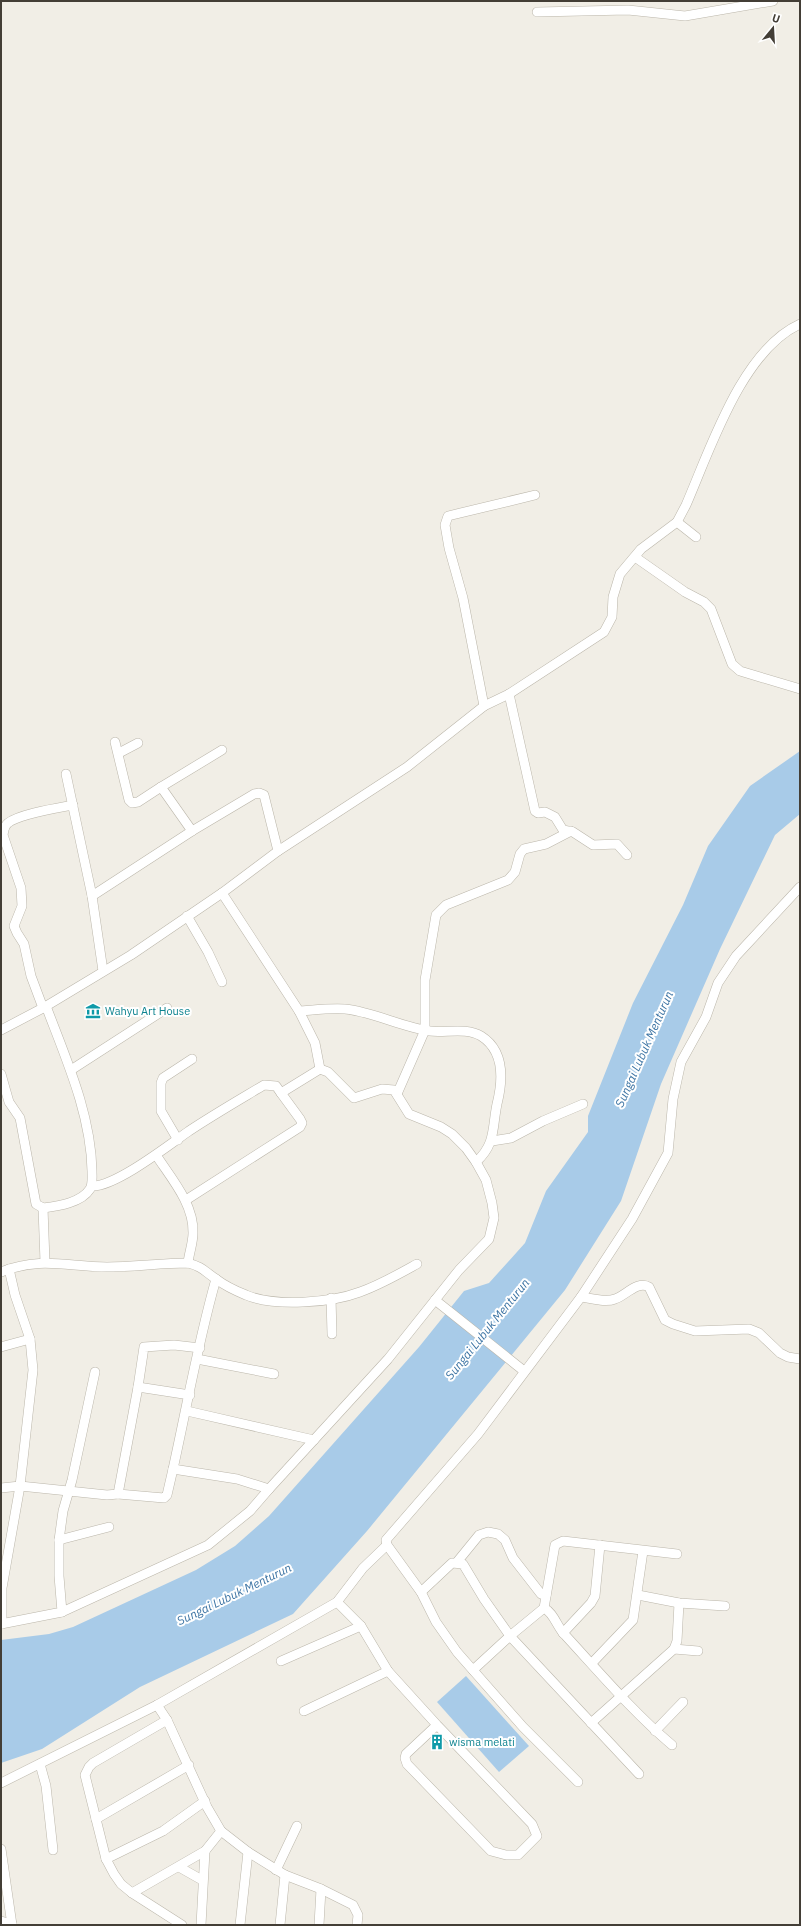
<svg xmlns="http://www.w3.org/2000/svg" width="801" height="1926" font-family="'IBM Plex Sans',sans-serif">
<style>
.water{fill:#a8cbe8}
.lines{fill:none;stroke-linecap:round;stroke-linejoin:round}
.minor-casing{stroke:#bbb6aa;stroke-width:10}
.minor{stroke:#fff;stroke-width:9}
.labels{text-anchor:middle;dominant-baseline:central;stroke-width:4;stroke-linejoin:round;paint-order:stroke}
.culture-label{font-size:11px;fill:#0d838f;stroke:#fff;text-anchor:start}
.water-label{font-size:12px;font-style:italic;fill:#3b73a3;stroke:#fff}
</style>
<rect width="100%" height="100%" fill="#f1eee6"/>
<g class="water">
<polygon points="800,751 800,814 775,835 720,949 661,1084 621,1201 565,1290 367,1531 293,1614 140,1687 42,1749 1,1763 1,1640 49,1634 73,1627 196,1570 235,1546 269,1516 419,1347 464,1291 489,1283 525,1243 546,1191 588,1132 588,1116 633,1003 683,905 708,846 750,786"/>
<polygon points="466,1676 529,1746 499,1772 437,1702"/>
</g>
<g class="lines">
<g class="minor-casing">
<g id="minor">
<polyline points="537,12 628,10 685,16 773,1"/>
<polyline points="677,522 696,537"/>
<polyline points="635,557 685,592 704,602 711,609 732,664 740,671 800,689"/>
<polyline points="509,694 535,811 538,813 545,812 555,817 563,830 573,832 593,845 617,844 627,855"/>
<polyline points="484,706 463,598 449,548 445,525 448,516 535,495"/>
<polyline points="115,742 129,800 132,803 138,802 161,787"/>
<polyline points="119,753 138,743"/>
<polyline points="66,774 92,896 103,971"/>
<polyline points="192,831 161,787 222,750"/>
<path d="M222,893L299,1011C314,1010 330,1008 345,1009C374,1012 401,1027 430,1031C445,1033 467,1027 481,1036C505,1051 503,1080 497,1104C492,1128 496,1144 476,1162"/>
<polyline points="92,896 192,831 254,794 259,793 264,795 278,851"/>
<polyline points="187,916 208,952 222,982"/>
<path d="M43,1008L31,976L24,944L17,933L14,926L22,906L21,888L3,835C4,830 4,826 8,823C19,814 57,808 73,805"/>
<polyline points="299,1011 315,1043 320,1069"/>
<path d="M1,1030L43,1008L131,955L222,893L278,851L407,767L484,706L509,694L604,632L612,617L613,597L620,574L641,549L677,522L686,505C710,450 742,350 800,324"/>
<polyline points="71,1070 167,1008"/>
<path d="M1,1074L9,1102L20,1118L36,1204L43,1208C58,1206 81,1203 90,1189C93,1184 92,1177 92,1171C91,1114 66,1059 46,1006"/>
<polyline points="397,1094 425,1030 425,980 436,915 446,905 508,880 515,872 520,854 524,849 546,844 571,831"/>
<polyline points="178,1140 161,1111 161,1083 163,1078 192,1059"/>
<polyline points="492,1141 511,1138 543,1121 583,1104"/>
<path d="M156,1155C171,1178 194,1204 193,1233C193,1243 189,1253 188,1263"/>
<path d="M92,1186C115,1187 169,1145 189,1131C213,1115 239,1100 264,1085L276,1086L281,1093"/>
<path d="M186,1200L300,1127L302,1123L300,1119L281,1093L320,1069L328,1072L354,1098L382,1089L394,1090L409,1114L441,1127L452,1134L466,1148L476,1162L486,1180L492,1203L494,1218L489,1239L459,1270L388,1359L269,1489L237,1479L173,1469C187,1406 198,1342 216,1279"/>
<polyline points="43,1208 45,1262"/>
<path d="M1,1272C41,1256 68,1267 107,1267C134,1267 161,1263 188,1263C203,1267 204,1271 216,1279C224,1285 236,1291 246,1295C274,1307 331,1303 360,1292C380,1285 399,1274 417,1264"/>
<path d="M581,1297C591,1298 605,1303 615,1299C625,1296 638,1280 649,1287L665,1320L673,1324L695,1331L749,1329L759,1333L780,1353L788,1357L800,1359"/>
<polyline points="331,1298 332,1334"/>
<polyline points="435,1300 524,1371"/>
<polyline points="1,1347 30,1339"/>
<polyline points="197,1359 274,1374"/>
<polyline points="138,1387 144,1347 174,1345 200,1348"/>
<polyline points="187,1411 314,1440"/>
<polyline points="1,1488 20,1486 107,1495 118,1494 138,1387 190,1395"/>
<polyline points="118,1494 164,1498 167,1495 173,1469"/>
<polyline points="59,1540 109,1527"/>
<polyline points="457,1562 479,1535 488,1532 498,1534 505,1540 513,1558 541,1594 546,1595"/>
<polyline points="421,1592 452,1563 463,1564 484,1599 510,1636 639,1774"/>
<polyline points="638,1595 679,1603 725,1606"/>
<polyline points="337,1602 361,1626 388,1671 437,1725 532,1824 537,1836 518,1855 506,1855 491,1851 407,1764 405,1758 406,1754 437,1725"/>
<polyline points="544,1608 555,1545 563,1541 677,1554"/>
<polyline points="62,1612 208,1545 250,1511 269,1489"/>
<polyline points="1,1624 62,1612 59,1576 59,1540 63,1511 72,1480 95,1372"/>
<polyline points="2,1624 2,1588 20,1486 33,1370 30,1339 15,1295 9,1269"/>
<polyline points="563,1633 591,1603 595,1596 600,1545"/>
<polyline points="674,1649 698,1651"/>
<polyline points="281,1661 361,1626"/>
<polyline points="592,1663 633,1620 643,1551"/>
<path d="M473,1670L510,1636L544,1608C554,1613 557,1627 565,1635C600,1673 633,1712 672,1745"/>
<polyline points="157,1705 167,1720 207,1807 221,1831 248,1852 285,1875 321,1889 353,1905 358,1915 357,1925"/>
<polyline points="304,1711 388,1671"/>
<polyline points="167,1720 93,1763 89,1767 85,1775 106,1859 114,1874 121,1884 132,1893 182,1925"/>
<polyline points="591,1723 674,1649 677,1641 679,1603"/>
<polyline points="655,1731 683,1702"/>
<polyline points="40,1764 46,1786 53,1850"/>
<polyline points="578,1782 523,1727 457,1652 436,1622 421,1592 387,1545 386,1540 478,1434 581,1297 632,1219 668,1153 673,1099 681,1062 706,1017 718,983 736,956 800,887"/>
<polyline points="1,1783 157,1705 337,1602 363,1568 387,1545"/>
<polyline points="96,1819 189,1765"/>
<polyline points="1,1849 12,1925"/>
<polyline points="106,1859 163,1831 205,1801"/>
<polyline points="179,1867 202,1880"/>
<polyline points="276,1870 297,1826"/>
<polyline points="132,1893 205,1851 221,1831"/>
<polyline points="1,1921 12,1924"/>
<polyline points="201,1925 205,1851"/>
<polyline points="240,1925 248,1852"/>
<polyline points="280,1925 285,1875"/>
<polyline points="319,1925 321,1889"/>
</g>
</g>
<use href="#minor" class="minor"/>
</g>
<defs>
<g id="museum-bare" transform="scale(1.2)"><path d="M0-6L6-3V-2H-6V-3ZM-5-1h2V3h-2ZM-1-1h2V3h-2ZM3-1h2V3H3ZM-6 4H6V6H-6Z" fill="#0f9aa8" stroke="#fff" stroke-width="2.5" paint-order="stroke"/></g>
<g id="building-bare" transform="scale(1.2)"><path d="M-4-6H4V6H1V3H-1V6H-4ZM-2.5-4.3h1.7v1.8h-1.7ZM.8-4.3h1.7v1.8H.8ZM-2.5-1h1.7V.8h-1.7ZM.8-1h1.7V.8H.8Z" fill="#0f9aa8" stroke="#fff" stroke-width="2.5" paint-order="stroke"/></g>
</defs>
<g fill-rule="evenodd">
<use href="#museum-bare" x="93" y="1011"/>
<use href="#building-bare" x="437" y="1742"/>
</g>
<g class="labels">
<g class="culture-label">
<text x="105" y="1011">Wahyu Art House</text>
<text x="449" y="1742">wisma melati</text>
</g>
<g class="water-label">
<text transform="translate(644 1049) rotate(-66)">Sungai Lubuk Menturun</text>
<text transform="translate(487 1329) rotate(-51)">Sungai Lubuk Menturun</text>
<text transform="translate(234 1594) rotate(-26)">Sungai Lubuk Menturun</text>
</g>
</g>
<rect width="801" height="1926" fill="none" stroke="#433e36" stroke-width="4"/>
<g transform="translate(773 28) rotate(18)" stroke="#ffffff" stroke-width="3" paint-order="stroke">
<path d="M0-3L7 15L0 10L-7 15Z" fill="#433e36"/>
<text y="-6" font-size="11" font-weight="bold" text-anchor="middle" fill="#433e36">U</text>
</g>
</svg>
